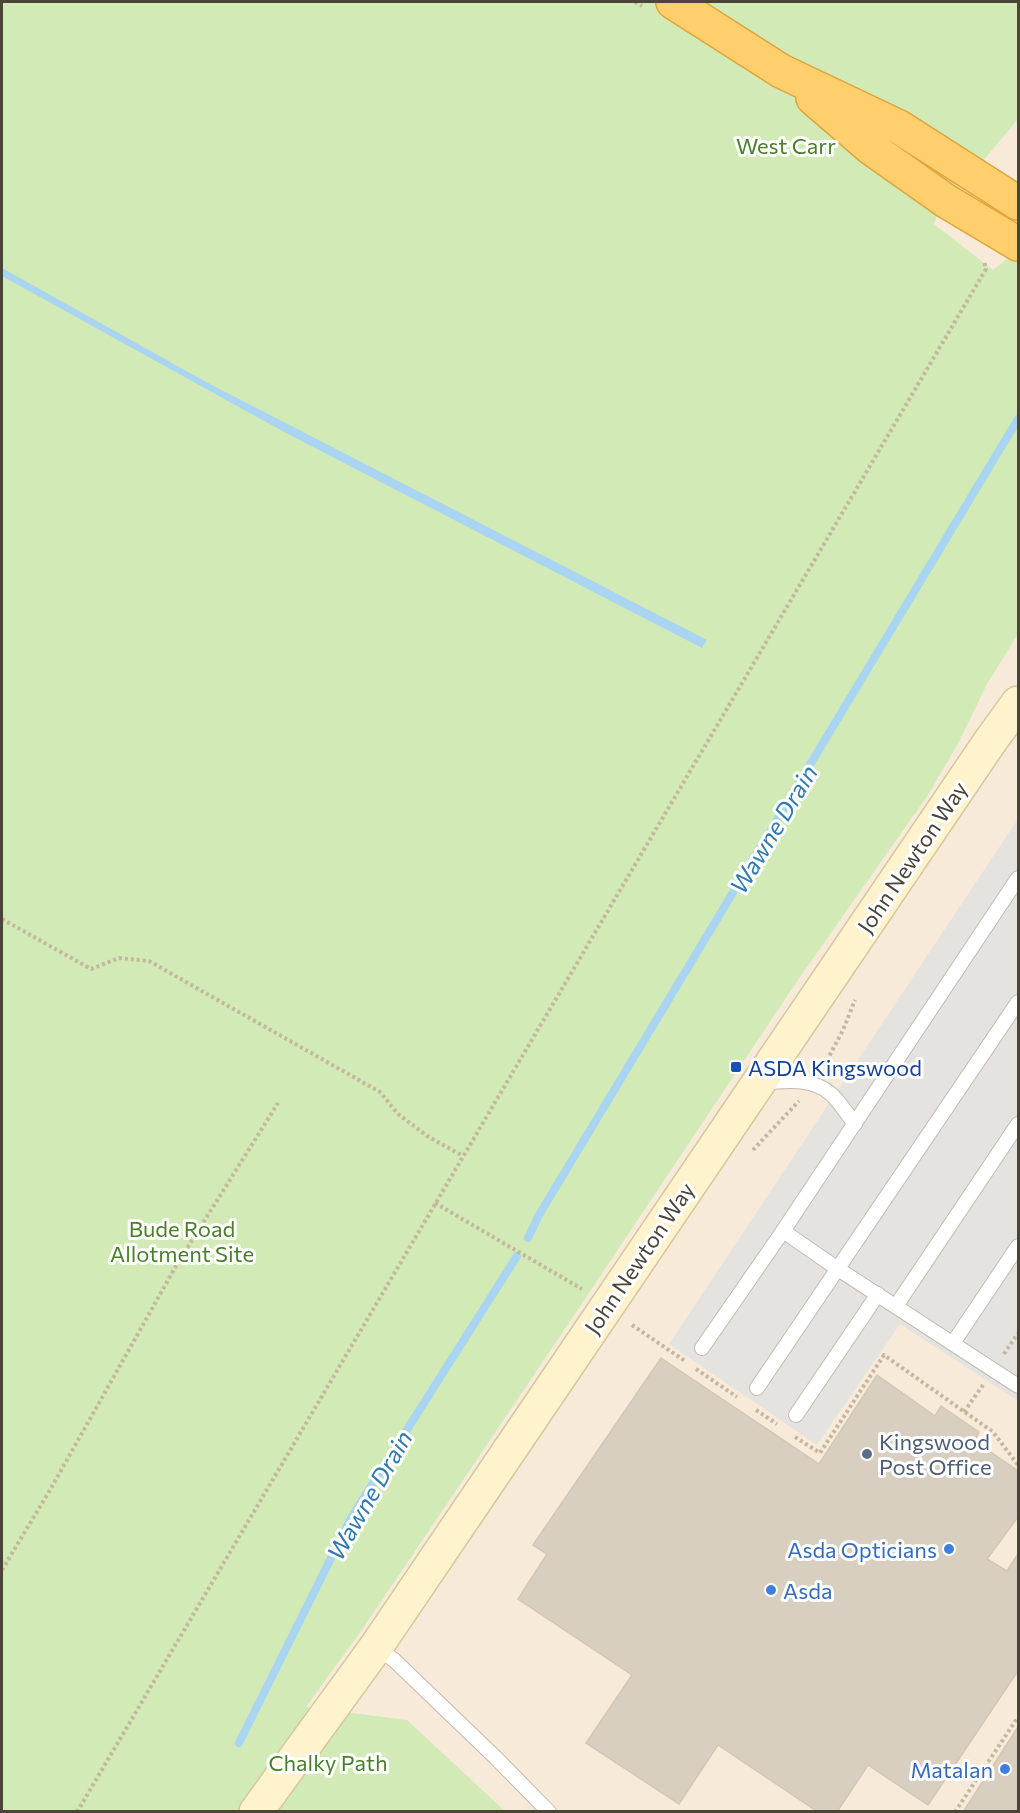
<svg xmlns="http://www.w3.org/2000/svg" width="1020" height="1813" font-family="Commissioner,sans-serif">
<style>
.commercial{fill:#f7ead8}
.green{fill:#d2eab5}
.parking{fill:#e5e3e0}
.water{fill:#a9d4f2}
.lines{fill:none;stroke-linecap:round;stroke-linejoin:round}
.stream{stroke:#a9d4f2;stroke-width:8}
.building{fill:#d8cfc1;stroke:#d3c7b4;stroke-width:1.5}
.lane-casing{stroke:#c2bbae;stroke-width:16}
.secondary-casing{stroke:#d6c79b;stroke-width:36}
.highway-casing{stroke:#e0a43c;stroke-width:36}
.path{stroke:#c4b79f;stroke-width:4;stroke-dasharray:3 3;stroke-linecap:butt}
.lane{stroke:#fff;stroke-width:14}
.secondary{stroke:#fff3cd;stroke-width:33}
.highway{stroke:#ffcf6e;stroke-width:33}
.transit-dot{fill:#1a4fb4;stroke:#fff;stroke-width:2}
.service-dot{fill:#5c6f8a;stroke:#fff;stroke-width:2}
.shop-dot{fill:#3f7fe0;stroke:#fff;stroke-width:2}
.labels{text-anchor:middle;dominant-baseline:central;stroke-width:6;stroke-linejoin:round;paint-order:stroke}
.park-label{font-size:22px;fill:#4a7f2a;stroke:#fff}
.street-label{font-size:22px;fill:#4b4439;stroke:#fff}
.transit-label{font-size:22px;fill:#164399;stroke:#fff;text-anchor:start}
.service-label{font-size:22px;fill:#4e5e75;stroke:#fff;text-anchor:start}
.shop-label{font-size:22px;fill:#366cbe;stroke:#fff;text-anchor:end}
.water-label{font-size:24px;font-style:italic;fill:#2e7ab2;stroke:#fff}
</style>
<rect width="100%" height="100%" fill="#f6f3ec"/>
<g class="commercial">
<polygon points="1018,119 1018,256 1014,253 993,271 934,224 936,216"/>
<polygon points="1018,634 1018,1811 505,1811 407,1720 305,1707 366,1624 567,1326 800,977 928,795 958,744 987,684"/>
</g>
<polygon class="green" points="2,2 1018,2 1018,119 937,216 934,224 993,270 1015,253 1018,256 1018,634 987,684 958,744 928,795 800,977 567,1326 366,1624 306,1707 407,1720 505,1811 2,1812"/>
<polygon class="parking" points="1018,819 1018,1401 900,1324 817,1445 669,1344"/>
<polygon class="water" points="2,268 206,382 707,640 702,648 286,433 2,276"/>
<g class="lines">
<g class="stream">
<polyline points="528,1238 539,1215 1018,419"/>
<polyline points="239,1743 351,1518 517,1256"/>
</g>
</g>
<g class="building">
<polygon points="661,1358 819,1464 877,1375 935,1416 941,1406 979,1432 975,1441 1018,1471 1018,1517 987,1559 1007,1571 1018,1554 1018,1671 928,1805 868,1765 837,1812 818,1812 718,1745 679,1804 586,1743 632,1675 518,1599 547,1554 533,1545"/>
<polygon points="1018,1727 1018,1812 963,1812"/>
</g>
<g class="lines">
<g class="lane-casing">
<g id="lane">
<polyline points="1018,878 783,1231 838,1269 1018,1386"/>
<path d="M763,1083C786,1080 813,1078 831,1094C840,1102 847,1114 855,1124"/>
<polyline points="896,1306 1018,1124"/>
<polyline points="953,1343 1018,1246"/>
<polyline points="702,1348 783,1231"/>
<polyline points="757,1388 1018,1002"/>
<polyline points="796,1415 878,1294"/>
<polyline points="376,1647 394,1660 496,1758 549,1812"/>
</g>
</g>
<g class="secondary-casing">
<polyline id="secondary" points="256,1812 376,1647 989,743 1018,703"/>
</g>
<g class="highway-casing">
<g id="highway">
<polyline points="673,2 781,71 899,127 1018,203"/>
<polyline points="813,98 871,148 946,201 1018,244"/>
</g>
</g>
<g class="path">
<polyline points="635,2 642,6"/>
<polyline points="2,919 91,969 119,958 149,961 380,1092 398,1114 427,1136 463,1156"/>
<polyline points="824,1066 843,1030 855,1000"/>
<polyline points="753,1150 799,1101"/>
<polyline points="435,1203 582,1289"/>
<polyline points="632,1325 685,1361"/>
<polyline points="1004,1354 1018,1333"/>
<polyline points="696,1369 737,1397"/>
<polyline points="756,1410 777,1424"/>
<polyline points="964,1412 983,1385"/>
<polyline points="795,1437 820,1453 884,1355 993,1432 1018,1465"/>
<polyline points="2,1570 50,1490 176,1266 278,1103"/>
<polyline points="77,1812 986,269 984,261"/>
<polyline points="955,1812 1018,1717"/>
</g>
<use href="#lane" class="lane"/>
<use href="#secondary" class="secondary"/>
<use href="#highway" class="highway"/>
</g>
<rect class="transit-dot" x="730" y="1061" width="12" height="12" rx="3"/>
<circle class="service-dot" cx="867" cy="1454" r="6"/>
<g class="shop-dot">
<circle cx="949" cy="1549" r="6"/>
<circle cx="771" cy="1590" r="6"/>
<circle cx="1005" cy="1769" r="6"/>
</g>
<g class="labels">
<g class="park-label">
<text x="786" y="145">West Carr</text>
<text x="182" y="1228">Bude Road<tspan x="182" dy="25">Allotment Site</tspan></text>
<text x="328" y="1762">Chalky Path</text>
</g>
<g class="street-label">
<text transform="translate(912 857) rotate(-56)">John Newton Way</text>
<text transform="translate(639 1258) rotate(-56)">John Newton Way</text>
</g>
<g class="transit-label">
<text x="748" y="1067">ASDA Kingswood</text>
</g>
<g class="service-label">
<text x="879" y="1441">Kingswood<tspan x="879" dy="25">Post Office</tspan></text>
</g>
<g class="shop-label">
<text x="937" y="1549">Asda Opticians</text>
<text x="783" y="1590" text-anchor="start">Asda</text>
<text x="993" y="1769">Matalan</text>
</g>
<g class="water-label">
<text transform="translate(773 829) rotate(-59)">Wawne Drain</text>
<text transform="translate(369 1495) rotate(-60)">Wawne Drain</text>
</g>
</g>
<rect width="1020" height="1813" fill="none" stroke="#4b4439" stroke-width="6"/>
</svg>
